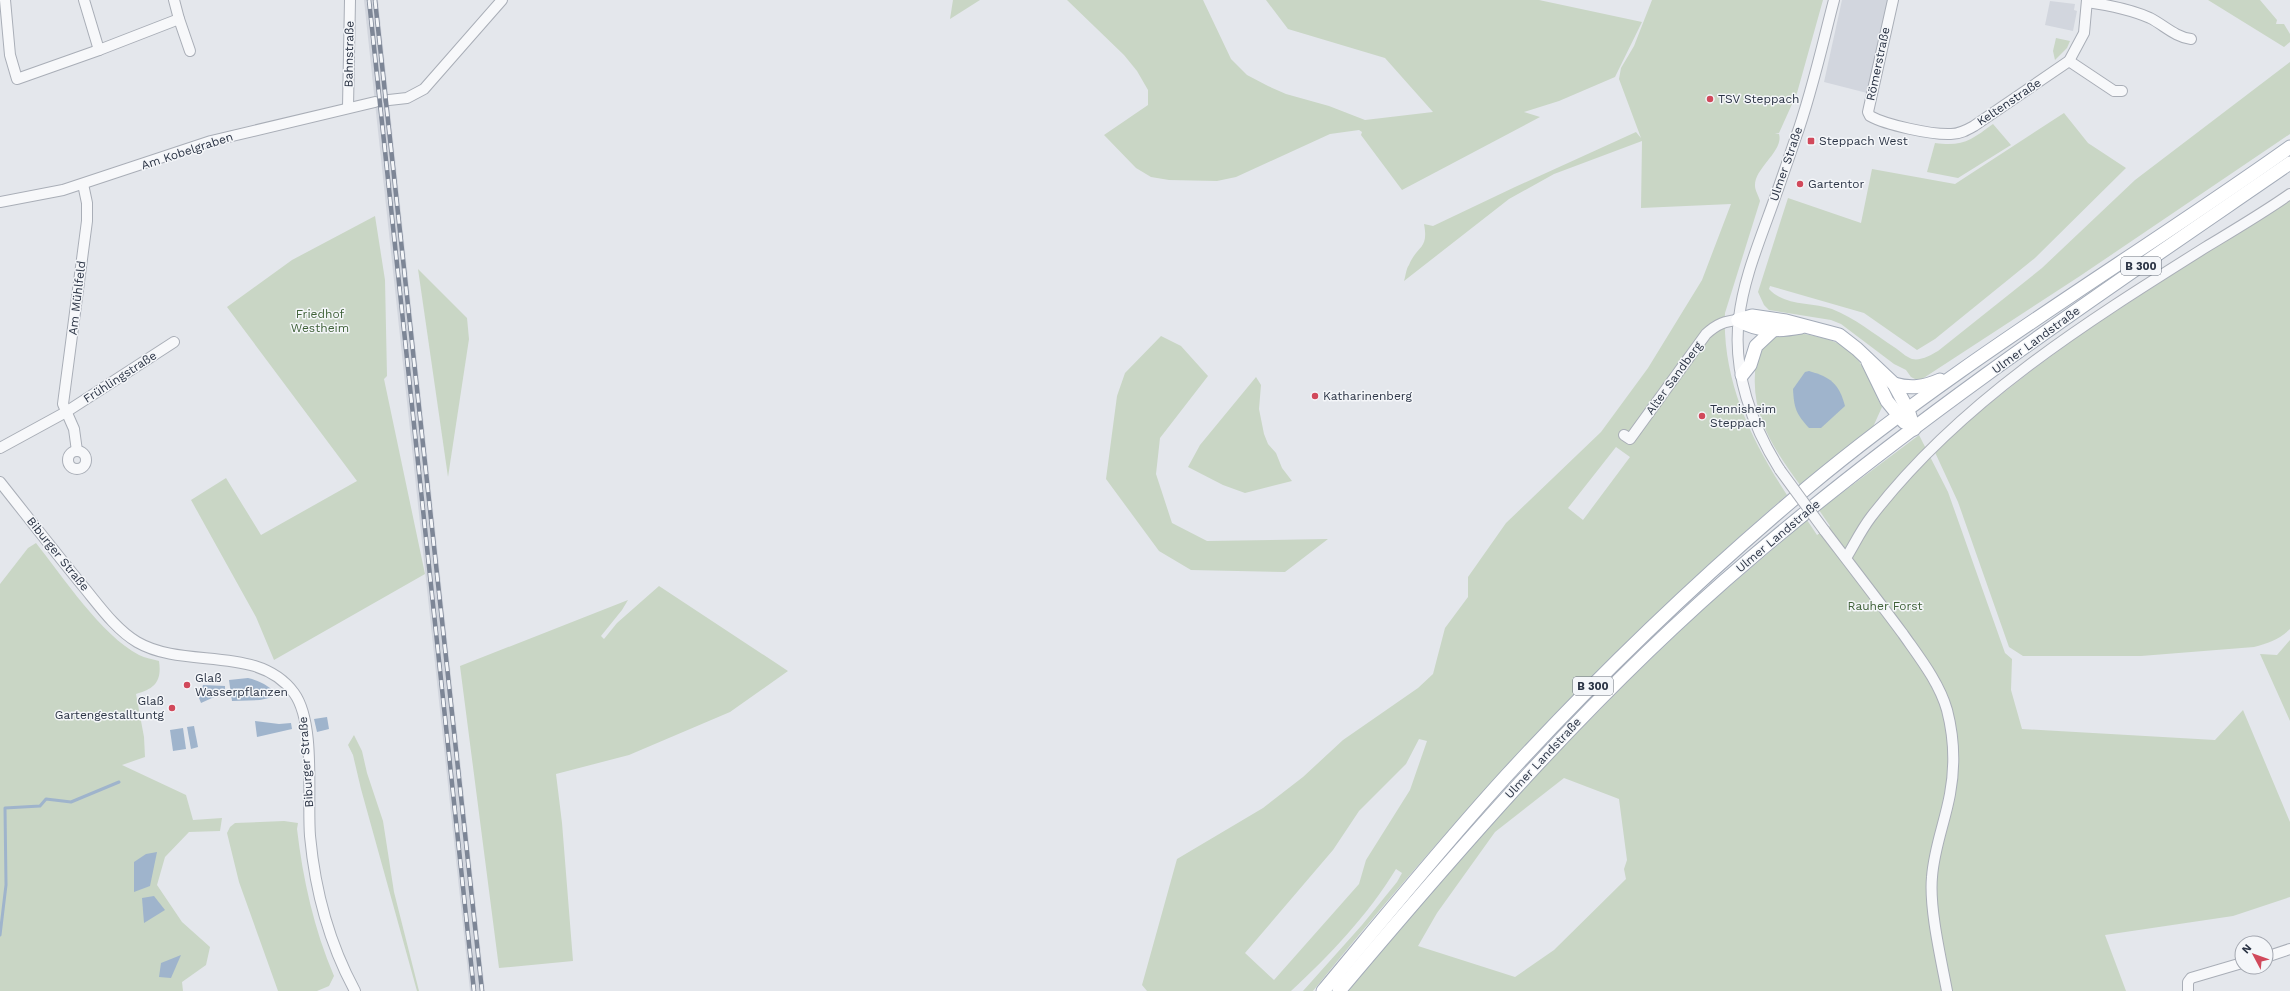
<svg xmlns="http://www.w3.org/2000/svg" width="2290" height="991" font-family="'Work Sans',sans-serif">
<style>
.built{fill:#d2d6de}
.green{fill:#c9d6c5;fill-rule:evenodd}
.water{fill:#9fb4cc}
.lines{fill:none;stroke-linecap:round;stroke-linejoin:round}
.stream{stroke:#9fb4cc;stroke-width:3}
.minor-casing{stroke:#a9aeb7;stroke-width:12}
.major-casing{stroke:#a3abb8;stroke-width:15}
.minor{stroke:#f7f8fa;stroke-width:10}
.major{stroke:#fff;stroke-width:13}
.rail-casing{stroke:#7d8696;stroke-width:4.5}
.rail{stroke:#f4f6f9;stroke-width:3;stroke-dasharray:9;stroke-linecap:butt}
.minor-bridge-casing{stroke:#a9aeb7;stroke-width:12;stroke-linecap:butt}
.minor-bridge{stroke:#f7f8fa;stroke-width:10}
.poi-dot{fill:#d1495b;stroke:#f4f6f9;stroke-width:1.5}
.labels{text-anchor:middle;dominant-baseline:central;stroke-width:3;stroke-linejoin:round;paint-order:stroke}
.shield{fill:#f4f6f9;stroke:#676e7b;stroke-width:1}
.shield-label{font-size:11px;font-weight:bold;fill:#2b3445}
.street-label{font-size:12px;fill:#2b3445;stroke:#f4f6f9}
.poi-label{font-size:12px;fill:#2b3445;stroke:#f4f6f9;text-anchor:start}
.park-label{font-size:12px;fill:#3f6138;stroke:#f4f6f9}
</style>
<rect width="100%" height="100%" fill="#e4e7ec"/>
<g class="built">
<polygon points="364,0 378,0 485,991 470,991"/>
<polygon points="1842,0 1893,0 1871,94 1824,82"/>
<polygon points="2050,1 2075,4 2074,10 2077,11 2073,31 2045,25"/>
</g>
<g class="green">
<polygon points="953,0 980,0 950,19"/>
<polygon points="1067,0 1203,0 1231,59 1247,75 1268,86 1286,94 1329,106 1365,120 1433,112 1385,58 1288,29 1266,0 1539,0 1642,22 1615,77 1559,101 1524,112 1540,117 1402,190 1361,135 1362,132 1359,130 1330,134 1236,177 1217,181 1169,180 1151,177 1136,168 1104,135 1148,105 1148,90 1137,71 1124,55"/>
<path d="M1652,0H1823L1797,93L1779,133L1775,134H1779C1784,151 1754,168 1755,186C1755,190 1759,197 1760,201L1725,313C1722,380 1751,440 1787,495C1612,645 1458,812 1313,991H1303L1362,925L1397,882L1402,873L1396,869C1368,915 1330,955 1291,991H1147L1142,985L1177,859L1263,808L1303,777L1343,740L1418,688L1433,674L1445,628L1468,597V577L1506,523L1601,432L1648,368L1702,280L1731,204L1641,208L1642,141L1554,174L1509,199L1404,281C1406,275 1406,269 1409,265C1417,245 1429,250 1424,224L1433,226L1515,187L1636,132L1641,138L1619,79L1621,68L1634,46ZM1616,447L1630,457L1583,520L1568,508ZM1419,739L1427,741L1410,790L1366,860L1359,884L1274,980L1245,953L1333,850L1359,811L1406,764Z"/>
<polygon points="2208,0 2260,0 2277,20 2276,24 2284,24 2290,34 2290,42 2284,47"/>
<polygon points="2056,38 2070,41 2067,48 2055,60 2053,51"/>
<path d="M2290,62V134L2080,276L1919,381L1911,377L1906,370L1894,364L1841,324L1831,320L1769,310L1764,305L1758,292L1788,198L1861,223L1872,169L1955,184L2064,113L2088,143L2126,168L2035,258L1935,339L1917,350L1864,313L1770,286L1769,289C1784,306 1812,302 1832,309C1855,318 1874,334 1894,347C1900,351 1906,357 1912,359C1921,361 1931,355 1938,351L2042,268L2135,180Z"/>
<path d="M1993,124L2011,145L1958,178L1927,172L1935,143C1963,147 1971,140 1993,124Z"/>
<path d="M2290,198V629C2280,639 2268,643 2254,647L2141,656H2023L2009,647L1958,502L1933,448L2031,371L2084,332Z"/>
<polygon points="375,216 385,280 387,376 384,379 425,574 274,660 256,617 191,500 226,478 261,535 357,481 227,307 292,260"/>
<polygon points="418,269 467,318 469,339 448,477"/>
<path d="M1798,333C1858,342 1858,356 1882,407L1873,427L1800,485C1775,451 1752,417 1755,374C1755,359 1758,348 1771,339C1778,334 1789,334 1798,333Z"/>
<polygon points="1161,336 1181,346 1208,376 1160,438 1156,474 1172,523 1207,541 1328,539 1285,572 1191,570 1159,551 1106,479 1117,396 1125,373"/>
<polygon points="1256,377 1261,385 1259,409 1264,434 1268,444 1276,453 1282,468 1292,481 1245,493 1223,485 1188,467 1200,445"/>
<path d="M1919,435L1948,492L2005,653L2012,659L2011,690L2022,729L2215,740L2243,710L2290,822V897L2233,916L2105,935L2126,991H1348L1507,804L1631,678L1703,609L1807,520L1817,535L1830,526L1819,510ZM1564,778L1619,799L1627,860L1624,869L1626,879L1554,950L1515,977L1418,946L1437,913L1495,832Z"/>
<path d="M36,543C63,577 101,635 139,655C145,658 153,659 159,661C162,681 155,689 136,694L144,737L145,757L122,765L186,795L193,820L222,818L220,831L189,832L165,857L157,885L182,922L210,947L206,965L182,982L183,991H0V584L28,548Z"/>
<polygon points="659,586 788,671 730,712 629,755 556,774 562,823 573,961 499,968 460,666 628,600 622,610 601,636 604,639 617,623"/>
<polygon points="2290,640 2290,721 2260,654 2277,655"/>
<polygon points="354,735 362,751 367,773 383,821 394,892 419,991 417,991 361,789 353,755 348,745"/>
<path d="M284,821L298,823L297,829C303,880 314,929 334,976L329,986L317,991H278L239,882L227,833L230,827L235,823Z"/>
</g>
<g class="water">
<path d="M1809,371C1830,377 1839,383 1845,406L1821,428H1809C1796,414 1794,408 1793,389L1805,372Z"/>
<path d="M248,678C260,681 270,686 278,696L260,700L232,701L229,680Z"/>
<polygon points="203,685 225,686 225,692 201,703 199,698"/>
<polygon points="327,717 329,729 317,732 314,719"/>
<polygon points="255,721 279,724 291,723 292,729 257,737"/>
<polygon points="194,726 198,747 191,749 187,727"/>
<polygon points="183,728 186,749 173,751 170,730"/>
<polygon points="157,852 150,886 134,892 134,862 146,854"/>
<polygon points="154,896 165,910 144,923 142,898"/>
<polygon points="181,955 171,978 159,977 161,963"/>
</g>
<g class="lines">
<polyline class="stream" points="0,935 6,885 5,808 40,806 46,799 71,802 119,782"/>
<g class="minor-casing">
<g id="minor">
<polyline points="5,0 10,55 17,79 99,50"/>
<polyline points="84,0 99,50 179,19 174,0"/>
<path d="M1893,0L1868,112L1870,116C1886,125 1932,135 1951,134C1960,134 1967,130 1974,126L2069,61L2084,33L2087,0"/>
<path d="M2087,2C2108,5 2130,9 2150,18C2164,25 2175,37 2191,39"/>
<polyline points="179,19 190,51"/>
<polyline points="2069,61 2114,91 2122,91"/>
<polyline points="389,100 407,98 424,89 502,0"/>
<polyline points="348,107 350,0"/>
<polyline points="0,202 63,190 211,141 375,102"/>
<path d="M1624,435L1630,439L1706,334C1717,324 1725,321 1738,320"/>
<polyline points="0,448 66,412 174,342"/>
<polyline points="77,451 74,429 63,404 87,221 87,203 83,184"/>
<circle cx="77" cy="460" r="9"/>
<path d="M1780,470C1752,426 1732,371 1739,318C1743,283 1756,250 1768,217C1778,190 1787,163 1796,137C1812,92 1822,46 1834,0"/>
<path d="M0,482C27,516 54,551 82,585C98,604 115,629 137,642C185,670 258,644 294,693C316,723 307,798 310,836C315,890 329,943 355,991"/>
<path d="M1824,530C1850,564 1877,599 1903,634C1919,657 1939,682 1947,710C1954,737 1955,767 1950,794C1945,822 1934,848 1932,877C1929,908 1941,959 1947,991"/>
<path d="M1846,558C1854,545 1861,530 1871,517C1959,402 2085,323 2206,247C2234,230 2263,213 2290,194"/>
<polyline points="2266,957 2290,949"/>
<polyline points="2188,991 2188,982 2191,978 2242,963"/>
</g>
</g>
<g class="major-casing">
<g id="major">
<polyline points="1738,320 1752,316 1786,321 1839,335 1857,349 1894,384 1908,410 1914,429"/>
<path d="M1738,320C1759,332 1778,331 1801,327"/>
<polyline points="1868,362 1887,401 1904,422"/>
<polyline points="1742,375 1750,365 1756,346 1772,331"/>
<path d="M1894,384C1911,389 1924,387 1940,380"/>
<path d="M1323,991C1384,918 1444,844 1508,774C1602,672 1702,576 1808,487C1959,361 2130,261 2290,147"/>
<path d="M1339,991C1468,838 1598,688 1751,558C1921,413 2107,289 2290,163"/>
</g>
</g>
<use href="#minor" class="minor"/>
<use href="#major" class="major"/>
<g class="rail-casing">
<g id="rail">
<polyline points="369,0 474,991"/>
<polyline points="375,0 482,991"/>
</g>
</g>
<use href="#rail" class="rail"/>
<g class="minor-bridge-casing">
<polyline id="minor-bridge" points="1780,470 1824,530"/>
</g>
<use href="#minor-bridge" class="minor-bridge"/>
</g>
<g class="poi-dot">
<circle cx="1710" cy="99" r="4"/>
<rect x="1807" y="137" width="8" height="8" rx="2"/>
<circle cx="1800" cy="184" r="4"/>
<circle cx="1315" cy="396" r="4"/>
<circle cx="1702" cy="416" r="4"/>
<circle cx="187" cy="685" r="4"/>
<circle cx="172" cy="708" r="4"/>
</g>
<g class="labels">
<g class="shield">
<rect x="2121" y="257" width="40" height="18" rx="3"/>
<rect x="1573" y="677" width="40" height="18" rx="3"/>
</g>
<g class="shield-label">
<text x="2141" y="266">B 300</text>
<text x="1593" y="686">B 300</text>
</g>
<g class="street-label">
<text transform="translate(349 54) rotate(-89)">Bahnstraße</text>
<text transform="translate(1878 64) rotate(-78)">Römerstraße</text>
<text transform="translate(2009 102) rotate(-34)">Keltenstraße</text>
<text transform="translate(187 151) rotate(-18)">Am Kobelgraben</text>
<text transform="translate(1786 164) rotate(-71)">Ulmer Straße</text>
<text transform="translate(77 298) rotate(-83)">Am Mühlfeld</text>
<text transform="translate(2036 340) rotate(-36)">Ulmer Landstraße</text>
<text transform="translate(120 377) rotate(-33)">Frühlingstraße</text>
<text transform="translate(1674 378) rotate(-54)">Alter Sandberg</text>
<text transform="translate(1778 536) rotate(-40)">Ulmer Landstraße</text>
<text transform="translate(58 554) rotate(51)">Biburger Straße</text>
<text transform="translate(1543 758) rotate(-47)">Ulmer Landstraße</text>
<text transform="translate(306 762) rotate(-94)">Biburger Straße</text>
</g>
<g class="poi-label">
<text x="1718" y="99">TSV Steppach</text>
<text x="1819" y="141">Steppach West</text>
<text x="1808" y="184">Gartentor</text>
<text x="1323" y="396">Katharinenberg</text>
<text x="1710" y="409">Tennisheim<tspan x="1710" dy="14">Steppach</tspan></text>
<text x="195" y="678">Glaß<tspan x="195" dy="14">Wasserpflanzen</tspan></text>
<text x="164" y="701" text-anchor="end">Glaß<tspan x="164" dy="14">Gartengestalltuntg</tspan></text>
</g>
<g class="park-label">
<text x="320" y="314">Friedhof<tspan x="320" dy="14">Westheim</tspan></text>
<text x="1885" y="606">Rauher Forst</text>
</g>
</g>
<g transform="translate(2254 955) rotate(311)"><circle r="19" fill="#f4f6f9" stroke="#a4a8b1"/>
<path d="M0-3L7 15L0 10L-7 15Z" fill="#d1495b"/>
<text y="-6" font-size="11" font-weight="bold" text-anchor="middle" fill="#2b3445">N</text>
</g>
</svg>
